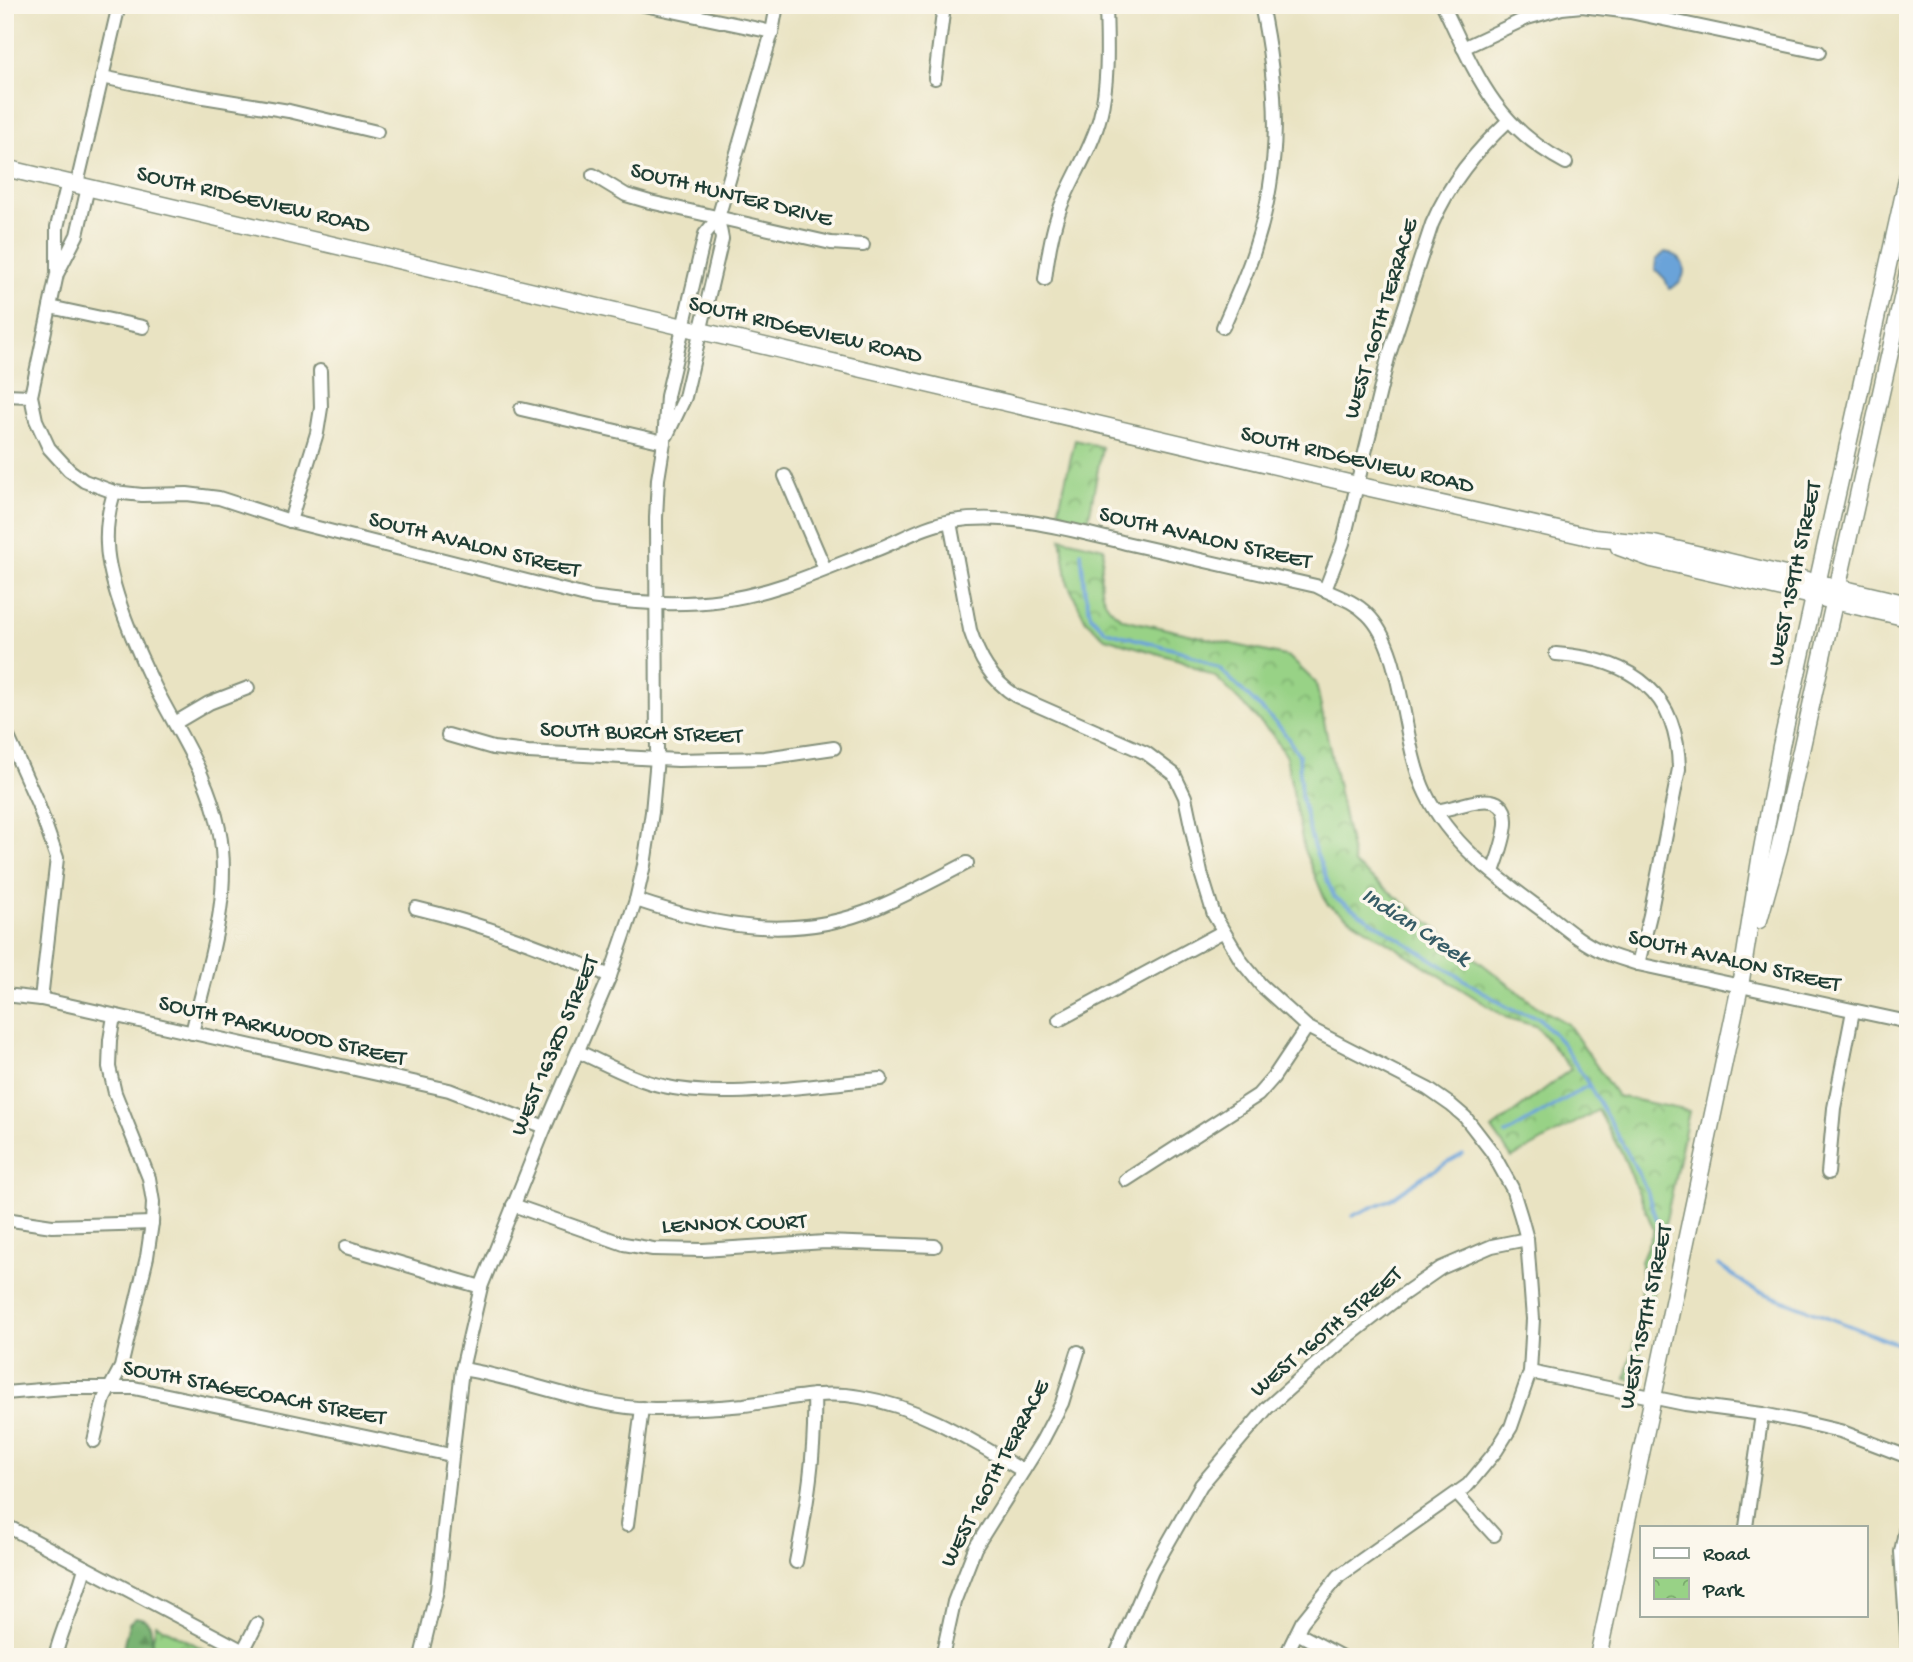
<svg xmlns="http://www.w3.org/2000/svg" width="1913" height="1662" font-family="'Gochi Hand',sans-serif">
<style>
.forest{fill:url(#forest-firs);stroke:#4c7854;stroke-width:2}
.park{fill:url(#park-crowns);stroke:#5c885d;stroke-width:2}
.water{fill:#6ba3d9;stroke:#457086;stroke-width:2}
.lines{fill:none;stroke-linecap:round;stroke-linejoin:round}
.stream{stroke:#6ba3d9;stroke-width:3.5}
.minor-casing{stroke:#84907b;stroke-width:16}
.major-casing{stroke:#84907b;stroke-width:19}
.minor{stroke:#fff;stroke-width:12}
.major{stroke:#fff;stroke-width:16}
.labels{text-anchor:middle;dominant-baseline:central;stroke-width:7;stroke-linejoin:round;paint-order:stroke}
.street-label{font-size:23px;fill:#1f3d34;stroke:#fbf7ec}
.water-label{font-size:24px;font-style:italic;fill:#365c66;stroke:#fbf7ec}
</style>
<defs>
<pattern id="forest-firs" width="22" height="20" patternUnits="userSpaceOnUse" patternTransform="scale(1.75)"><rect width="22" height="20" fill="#7ab473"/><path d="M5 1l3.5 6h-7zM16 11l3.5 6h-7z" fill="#63945f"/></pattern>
<pattern id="park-crowns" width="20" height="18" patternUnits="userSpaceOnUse" patternTransform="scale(1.75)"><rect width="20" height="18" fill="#98d286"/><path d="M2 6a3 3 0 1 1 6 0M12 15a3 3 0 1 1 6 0" fill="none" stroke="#7bac6e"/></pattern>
</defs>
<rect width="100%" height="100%" fill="#fbf7ec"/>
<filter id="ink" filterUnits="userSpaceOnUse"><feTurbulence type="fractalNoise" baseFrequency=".0143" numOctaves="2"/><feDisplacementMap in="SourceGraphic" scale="14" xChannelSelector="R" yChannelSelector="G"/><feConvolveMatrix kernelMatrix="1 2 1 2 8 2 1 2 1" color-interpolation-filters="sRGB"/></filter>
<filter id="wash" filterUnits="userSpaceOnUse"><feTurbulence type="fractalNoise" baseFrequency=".00686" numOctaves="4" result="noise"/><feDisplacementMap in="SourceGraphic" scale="28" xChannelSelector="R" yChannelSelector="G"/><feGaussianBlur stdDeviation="1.57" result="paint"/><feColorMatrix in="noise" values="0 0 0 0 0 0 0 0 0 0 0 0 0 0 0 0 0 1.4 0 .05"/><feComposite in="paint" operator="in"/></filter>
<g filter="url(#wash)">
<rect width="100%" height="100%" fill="#e9e3c2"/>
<path class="forest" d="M136,1617L144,1619L150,1625C152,1635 153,1646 151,1657H121L129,1623Z"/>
<g class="park">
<polygon points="1075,440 1102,447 1088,523 1057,516"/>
<path d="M1061,538L1104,548C1100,578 1093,600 1123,619L1289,657L1316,683L1354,864L1535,1005L1568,1024L1617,1096L1689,1111L1658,1258V1267L1639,1360L1643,1377L1640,1380L1626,1379L1641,1310V1261L1654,1230L1624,1158L1598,1110L1512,1158L1492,1129L1571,1069L1536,1026L1507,1018L1327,904L1304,850L1286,757L1273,735L1217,678L1183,661L1105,638L1086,621L1068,584Z"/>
<polygon points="156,1624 218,1657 149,1657"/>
</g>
<path class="water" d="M1665,252C1688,255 1691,281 1669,289L1665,279L1655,269L1656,260Z"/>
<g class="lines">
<g class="stream">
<polyline points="1081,552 1085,592 1091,616 1106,631 1184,652 1219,668 1281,728 1299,755 1301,796 1313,845 1334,897 1510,1009 1539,1018 1562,1043 1589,1085 1631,1159 1647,1191 1656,1219"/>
<polyline points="1506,1134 1589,1085"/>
<polyline points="1352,1216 1389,1200 1423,1176 1463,1154"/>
<polyline points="1718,1265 1751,1288 1908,1348"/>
</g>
</g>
</g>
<g filter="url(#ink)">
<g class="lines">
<g class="minor-casing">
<g id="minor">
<polyline points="644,5 772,32"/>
<path d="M1443,5C1476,74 1494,125 1566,163"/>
<polyline points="1463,48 1527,18 1562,8 1582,6 1630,12 1819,52"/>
<polyline points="102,77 185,94 289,111 377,132"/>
<polyline points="935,78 944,5"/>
<polyline points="593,175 626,195 650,202 831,243 863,245"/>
<polyline points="77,184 119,5"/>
<path d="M88,187L77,235L57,274L31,396L36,420L49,448L69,470L84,481L114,492L142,495L187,494L219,498L290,521L590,597C633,603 679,606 722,600C776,593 828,568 878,549C903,539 925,525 952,521C1013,512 1071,530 1130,544C1192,558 1254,572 1316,586C1333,595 1352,599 1367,614C1405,650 1401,744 1426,794C1451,846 1501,880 1546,913C1564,927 1582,943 1603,952C1614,957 1626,960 1638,964L1908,1022"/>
<polyline points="57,270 57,227 68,182"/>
<path d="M1045,279C1048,254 1052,229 1061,206C1073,176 1092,148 1100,117C1109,81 1107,43 1106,5"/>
<polyline points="50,307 143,327"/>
<path d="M1223,327C1234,301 1247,275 1255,248C1282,165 1279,90 1261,5"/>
<polyline points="5,395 31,396"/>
<polyline points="521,409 664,442"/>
<polyline points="667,435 685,397 722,239 718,218"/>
<polyline points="785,476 825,569"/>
<path d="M114,492C109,509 106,526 107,544C108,585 138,653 156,689C180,736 209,777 219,829C233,897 207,968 192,1033"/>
<polyline points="290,521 317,433 321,408 320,371"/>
<path d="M950,522L970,630C979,658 991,680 1016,696L1146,753L1174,774L1185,797L1201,873L1214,915L1242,962L1261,985L1307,1027L1428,1089L1451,1105L1465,1117L1492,1152L1512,1188L1521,1217L1527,1239L1533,1319L1530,1372L1511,1427L1496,1451L1468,1485L1339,1576L1302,1622L1285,1657"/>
<path d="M1325,590L1343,543L1388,358L1432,224C1450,182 1475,152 1508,121"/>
<path d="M1556,654C1631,659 1678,691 1679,769L1650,915L1638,964"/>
<polyline points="175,723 209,703 248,688"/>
<polyline points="5,730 38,804 57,858 41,999"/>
<polyline points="448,735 493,748 528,752 678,760 765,758 834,748"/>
<path d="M1436,811C1451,809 1465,803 1479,801C1525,795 1500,850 1493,872"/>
<path d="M636,900C716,927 795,942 876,908C907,895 937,879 967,863"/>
<path d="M416,908C483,924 546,948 610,976"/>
<polyline points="5,995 41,999 449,1090 545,1127"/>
<polyline points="1059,1020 1222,932"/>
<path d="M579,1052C606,1064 634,1080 663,1086C726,1101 816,1084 881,1079"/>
<polyline points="1828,1173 1834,1108 1853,1011"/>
<polyline points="1126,1180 1258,1095 1273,1078 1307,1027"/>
<polyline points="513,1205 624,1244 653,1249 703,1250 825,1242 935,1246"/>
<polyline points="5,1219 52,1226 152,1223"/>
<polyline points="346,1247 481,1287"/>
<path d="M462,1369C527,1379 589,1408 654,1409C683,1409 715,1408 744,1405C782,1400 822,1390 860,1397C921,1407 971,1440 1023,1471"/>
<polyline points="1530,1372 1685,1404 1762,1414 1797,1421 1840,1431 1908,1457"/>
<polyline points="5,1393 64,1388 134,1388 451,1455"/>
<polyline points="94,1441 104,1399 121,1367 147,1257 152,1223 153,1202 149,1178 115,1093 109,1067 110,1040 114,1016"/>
<polyline points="1457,1494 1494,1535"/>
<polyline points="1908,1516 1901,1552 1908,1650"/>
<polyline points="5,1525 255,1657"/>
<polyline points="627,1525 642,1408"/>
<polyline points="1746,1527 1762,1414"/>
<path d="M796,1562C807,1506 816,1452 814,1395"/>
<polyline points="1297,1633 1342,1657"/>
<polyline points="243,1651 257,1624"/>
<path d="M55,1657C62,1626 78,1598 85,1567"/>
<polyline points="421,1657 437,1590 462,1369 481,1287 545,1127 610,976 636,900 644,865 652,812 657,758 656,518 658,479 664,442 667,396 705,234 718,218 772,32 777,5"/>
<polyline points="942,1657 954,1602 975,1548 1042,1441 1062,1403 1078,1352"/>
<polyline points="1115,1657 1152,1571 1201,1485 1267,1408 1340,1343 1402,1295 1441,1268 1492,1246 1527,1239"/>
</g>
</g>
<g class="major-casing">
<g id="major">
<polyline points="5,168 1370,488 1594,538 1654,544 1908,604"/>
<polyline points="1619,547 1652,559 1908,618"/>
<polyline points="1759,920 1779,849 1908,272"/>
<polyline points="1598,1657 1740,986 1760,860 1781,746 1908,175"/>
</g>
</g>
<use href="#minor" class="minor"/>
<use href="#major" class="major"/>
</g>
</g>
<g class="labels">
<g class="street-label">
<text transform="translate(731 196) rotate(14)">SOUTH HUNTER DRIVE</text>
<text transform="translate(253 201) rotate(13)">SOUTH RIDGEVIEW ROAD</text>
<text transform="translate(1382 319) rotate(-73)">WEST 160TH TERRACE</text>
<text transform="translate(805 331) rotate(13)">SOUTH RIDGEVIEW ROAD</text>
<text transform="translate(1357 461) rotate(13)">SOUTH RIDGEVIEW ROAD</text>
<text transform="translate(1205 539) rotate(13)">SOUTH AVALON STREET</text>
<text transform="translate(474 546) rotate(14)">SOUTH AVALON STREET</text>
<text transform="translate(1796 574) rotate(-78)">WEST 159TH STREET</text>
<text transform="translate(641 734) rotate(2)">SOUTH BURCH STREET</text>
<text transform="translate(1734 962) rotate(13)">SOUTH AVALON STREET</text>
<text transform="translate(282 1032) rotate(13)">SOUTH PARKWOOD STREET</text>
<text transform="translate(556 1046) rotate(-67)">WEST 163RD STREET</text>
<text transform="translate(734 1225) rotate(-2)">LENNOX COURT</text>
<text transform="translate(1647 1317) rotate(-78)">WEST 159TH STREET</text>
<text transform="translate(1327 1333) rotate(-40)">WEST 160TH STREET</text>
<text transform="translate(254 1394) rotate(11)">SOUTH STAGECOACH STREET</text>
<text transform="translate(996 1474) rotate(-62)">WEST 160TH TERRACE</text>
</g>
<g class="water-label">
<text transform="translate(1415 928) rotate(33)">Indian Creek</text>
</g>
</g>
<rect width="1913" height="1662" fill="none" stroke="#fbf7ec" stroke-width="28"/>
<rect x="1640" y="1526" width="228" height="91" fill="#fbf7ec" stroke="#a3ada2" stroke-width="2"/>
<rect x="1654" y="1548" width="35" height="10" fill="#ffffff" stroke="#a3ada2" stroke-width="2"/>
<text x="1703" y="1560" font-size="21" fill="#1f3d34">Road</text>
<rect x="1654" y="1578" width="35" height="21" fill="url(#park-crowns)" stroke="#a3ada2" stroke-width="2"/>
<text x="1703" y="1596" font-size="21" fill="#1f3d34">Park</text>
</svg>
